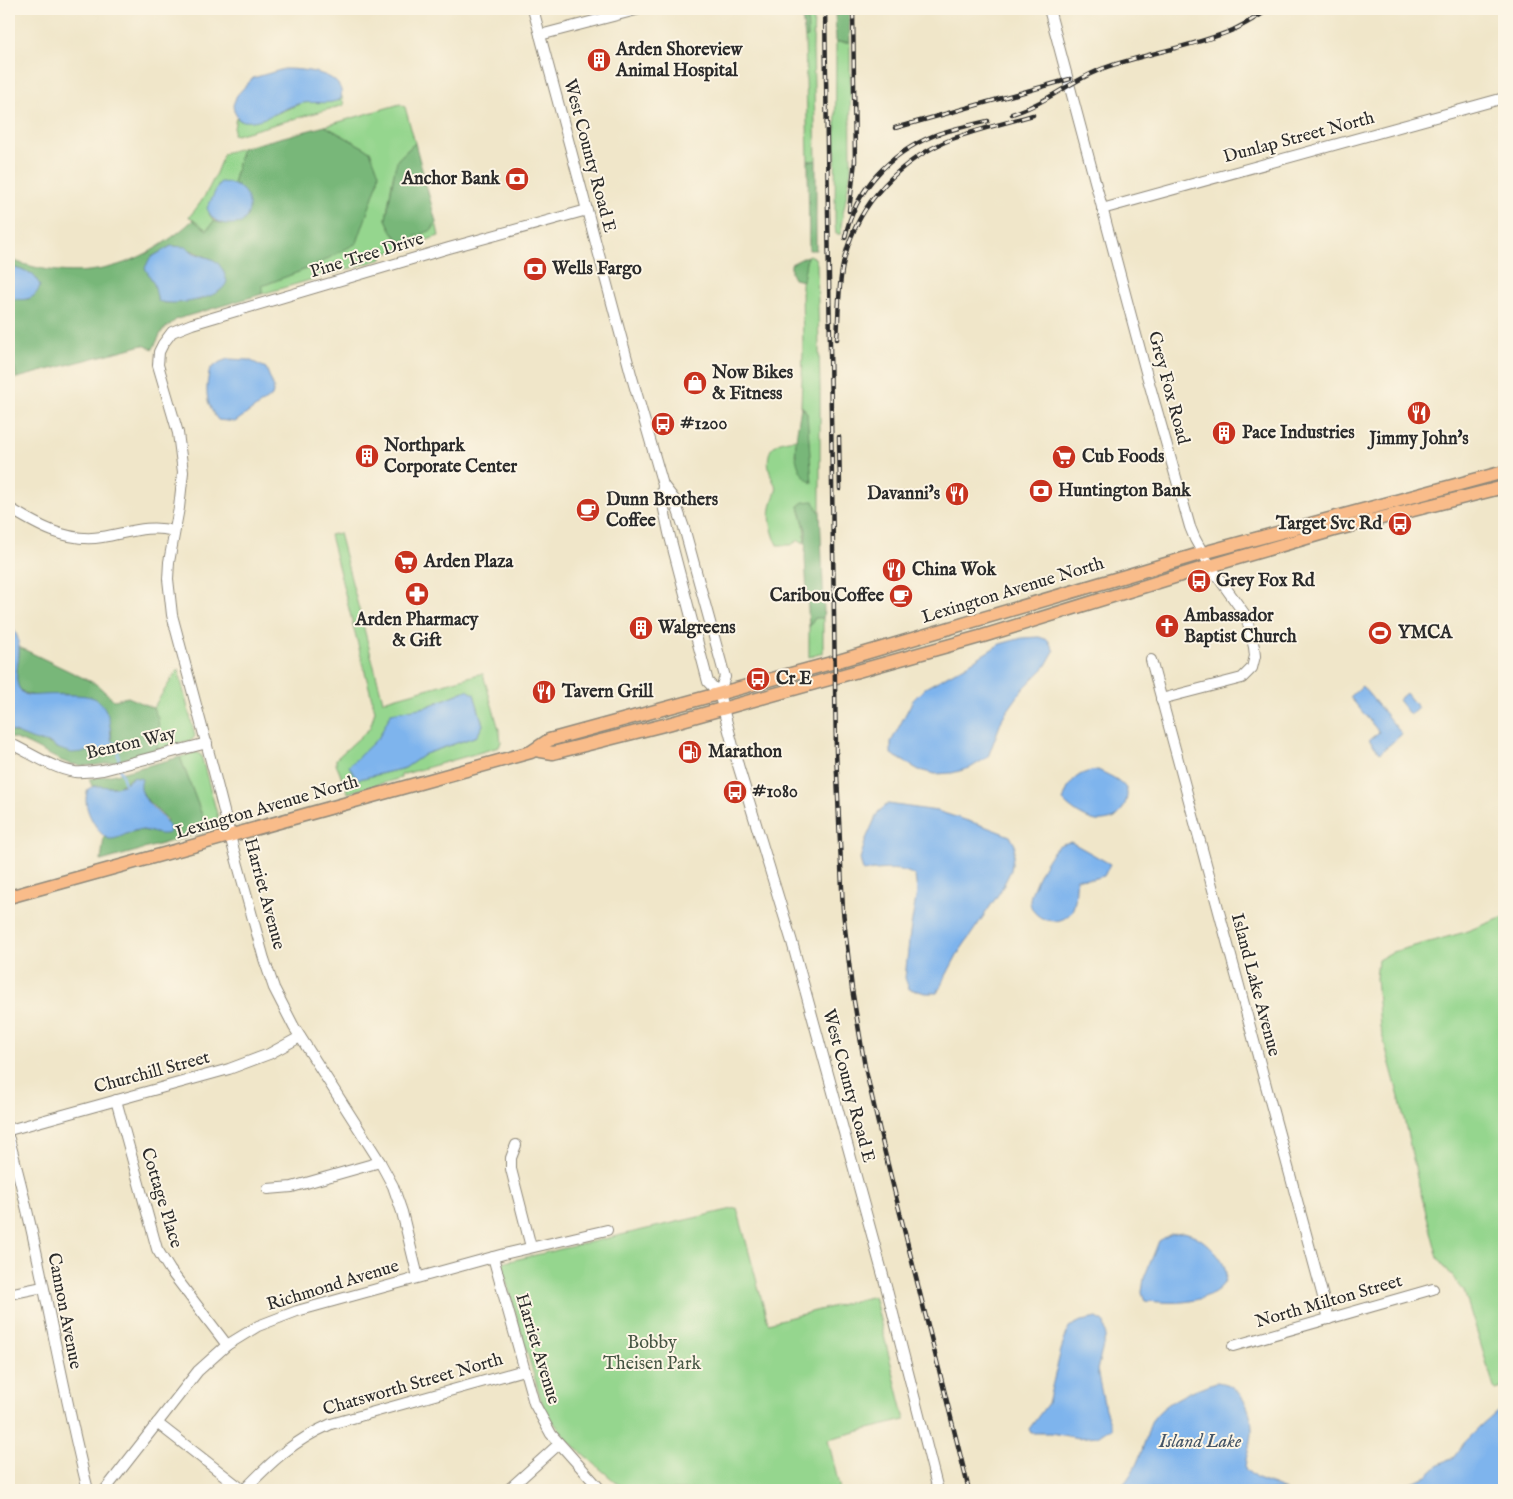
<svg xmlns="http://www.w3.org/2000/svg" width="1513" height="1499" font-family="'IM FELL English',serif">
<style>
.green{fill:#95d68e;stroke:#60805c;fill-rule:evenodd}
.forest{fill:#78b779;stroke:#527152;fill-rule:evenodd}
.water{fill:#7eb4ed;stroke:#54708c}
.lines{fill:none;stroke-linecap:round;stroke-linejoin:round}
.stream{stroke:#7eb4ed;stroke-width:2.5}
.minor-casing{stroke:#8e887a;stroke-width:12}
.major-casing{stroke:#8e887a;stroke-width:15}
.minor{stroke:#fff;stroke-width:10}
.major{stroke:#f9bc8a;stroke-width:12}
.rail-casing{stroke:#2b2b2b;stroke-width:4.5}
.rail{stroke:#fcf5e5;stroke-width:2.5;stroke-dasharray:8;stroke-linecap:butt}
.labels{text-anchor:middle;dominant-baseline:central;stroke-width:4;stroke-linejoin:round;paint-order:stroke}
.poi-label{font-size:18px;font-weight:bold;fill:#2b2b2b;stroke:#fcf5e5;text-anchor:start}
.street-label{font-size:18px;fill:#2b2b2b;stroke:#fcf5e5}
.park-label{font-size:18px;fill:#465644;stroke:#fcf5e5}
.water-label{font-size:19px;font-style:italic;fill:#445465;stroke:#fcf5e5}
</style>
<rect width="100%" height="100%" fill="#fcf5e5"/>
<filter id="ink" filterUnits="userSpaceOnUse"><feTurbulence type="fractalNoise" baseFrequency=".02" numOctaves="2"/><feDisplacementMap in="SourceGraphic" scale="10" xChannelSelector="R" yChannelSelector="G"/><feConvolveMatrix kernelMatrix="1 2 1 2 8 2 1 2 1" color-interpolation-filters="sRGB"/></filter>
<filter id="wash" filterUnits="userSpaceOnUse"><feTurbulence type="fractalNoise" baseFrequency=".0096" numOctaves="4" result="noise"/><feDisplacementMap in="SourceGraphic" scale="20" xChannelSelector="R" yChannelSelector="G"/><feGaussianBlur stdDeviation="1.12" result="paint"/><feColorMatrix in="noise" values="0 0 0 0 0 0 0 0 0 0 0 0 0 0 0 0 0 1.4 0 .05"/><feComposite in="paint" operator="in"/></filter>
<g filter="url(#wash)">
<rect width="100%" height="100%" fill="#f0e6c9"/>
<g class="green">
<polygon points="807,9 814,9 813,50 816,161 808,161 805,38 807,37"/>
<polygon points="836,42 850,42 851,171 841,225 841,234 836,234 835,225"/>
<polygon points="341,94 344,105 236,135 233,134 236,117 239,120 273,115 304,102 331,102 342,97"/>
<polygon points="400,104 405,107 415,143 398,159 393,177 386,219 392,232 398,240 432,230 436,222 439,236 382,255 382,259 262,294 261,286 314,266 372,196 378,182 370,151 325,126"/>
<path d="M242,148L233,184L227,182L209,214L214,221L207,230L189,217C207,197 214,179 223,155L227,152Z"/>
<path d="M809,255L815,258L817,264L820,390V511L801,503L799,506C802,523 807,524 804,543L799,540L791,545H777C768,519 768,513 777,488C770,477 763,456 774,446C780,440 790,440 797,439L795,455L811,483C809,458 810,434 805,409L801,406L803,351L802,284L807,256Z"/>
<polygon points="9,342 17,378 9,380"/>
<path d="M339,533L383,701L479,674H483L500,733L501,742L499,747L401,775V778L348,793L336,764V759L370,728L375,711L330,535ZM462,692L474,694L483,725L477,736L425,754L405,768L359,779L354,775V761L369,748L379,737L385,727L403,711L426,707Z"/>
<polygon points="819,617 823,618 823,653 809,657 809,627 815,618"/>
<path d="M178,669L195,736L192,740L157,749C158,734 160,722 153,708Z"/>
<polygon points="196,752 201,755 219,821 217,829 208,831 180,757"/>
<polygon points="1504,917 1504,1387 1495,1390 1464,1291 1438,1258 1420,1190 1400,1101 1380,1027 1376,978 1378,960 1392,952 1462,933"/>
<polygon points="737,1208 768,1323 874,1296 905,1420 828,1439 840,1490 652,1490 619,1485 568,1441 544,1410 501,1263"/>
</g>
<g class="forest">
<polygon points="801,9 807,9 808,37 805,38"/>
<polygon points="835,9 849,9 850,42 836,42"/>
<path d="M325,126L370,151L379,173L378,182L357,243L314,266L262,286V294L177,319L162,331L153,349L143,345L17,378L9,342V298L29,299L32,274L9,266V259C79,286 139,269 193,220L207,230L214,221L222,224L240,188L233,184L242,148ZM171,246C188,247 196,253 212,259L222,289L200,300L164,303C155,288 151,276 150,258Z"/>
<polygon points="415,143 436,222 432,230 401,242 392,232 386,219 395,168 398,159"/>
<polygon points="808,161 816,161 816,250 809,250"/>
<polygon points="807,256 803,281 794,279 791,273 791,264"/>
<path d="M801,406L807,413L812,483C786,467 798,432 801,406Z"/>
<polygon points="814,501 817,509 820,511 824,610 823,618 815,618 809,627 805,558 806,530 799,507 803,502"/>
<path d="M19,647L96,684L114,700L128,697L153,708L158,718L159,729L157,749C128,757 92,774 62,761C44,753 28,742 9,737V730C24,738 44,738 57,748L112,743L111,728C103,721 80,697 72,695C56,691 21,705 17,682C15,671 20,659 19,647Z"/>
<path d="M180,757L208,831L101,861L104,837C119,842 129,827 148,831L167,820L147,800L133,777L118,787L92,786L89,779L116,774Z"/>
</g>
<g class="water">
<path d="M284,69C301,69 347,72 341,99C328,106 312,100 298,104C280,109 260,126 239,120L234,111L233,105L237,95L253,78Z"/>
<path d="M220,182C227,182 234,184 240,188C251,196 253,214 241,223C225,226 213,224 207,208Z"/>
<path d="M171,246L186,247L194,253L212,259L217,262L223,270L227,281C223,299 174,307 158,301L154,284L145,268L150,258Z"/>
<path d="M9,266L33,274L40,285C36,301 23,301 9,298Z"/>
<path d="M228,359L249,360L266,368L274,388L272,396L235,422L218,420C205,404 205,389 210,369L220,362Z"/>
<path d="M9,625C32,643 6,679 23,693C28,697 36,695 42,695C54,694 65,695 76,695C93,696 102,698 108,716C111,725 110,734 112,743L105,750L72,753L65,751L57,748L50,743L34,740L9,730Z"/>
<polygon points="1039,637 1048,640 1054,651 1045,667 1023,689 1003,717 988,757 970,768 952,773 935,774 919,770 891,754 891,742 913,700 925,688 965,666 1000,644 1022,638"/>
<polygon points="1362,686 1402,734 1380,753 1369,740 1379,732 1350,697"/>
<polygon points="467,690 474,694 483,725 477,736 425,754 405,768 359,779 354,775 349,766 379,737 391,713 426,707"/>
<polygon points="1406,693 1418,708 1410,715 1398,700"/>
<path d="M1098,770C1106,774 1119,779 1125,787C1131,795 1123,812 1115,818C1111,820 1100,822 1096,821C1083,818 1072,810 1063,801C1069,781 1077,772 1098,770Z"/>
<path d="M133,777L142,779C141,783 140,788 142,792C147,807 164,814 170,828L169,833C158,837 149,829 139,830C128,831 119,840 109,839C105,838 103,835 100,832C91,820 82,805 88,789C98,782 109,790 120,786C125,785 129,780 133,777Z"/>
<path d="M888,804L937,811L984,826L1010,836L1015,845L1011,870L1000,892L957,955L937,993H926L909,989L905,978L910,932L917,892L915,876C902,866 879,870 863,871L860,859L866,839L878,812Z"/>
<path d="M1071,842L1110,864L1104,876L1092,879L1077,878C1075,889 1077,904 1071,912C1061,928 1032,921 1030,902C1029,891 1050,850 1060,845C1063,843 1068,843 1071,842Z"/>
<path d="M1182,1232C1196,1234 1204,1241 1214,1251C1237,1276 1225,1292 1195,1300C1179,1304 1161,1302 1145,1301L1142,1292L1144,1278L1159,1241L1171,1234Z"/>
<polygon points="1097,1318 1104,1322 1106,1334 1097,1370 1105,1409 1112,1428 1097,1436 1078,1438 1052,1433 1031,1433 1029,1429 1048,1403 1061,1350 1069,1327 1081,1321"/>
<path d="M1217,1382C1222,1383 1228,1384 1232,1387C1248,1399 1255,1422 1251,1441C1248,1452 1246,1456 1245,1469L1257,1479L1286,1490H1118C1132,1476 1138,1463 1144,1444C1147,1437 1148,1428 1152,1421C1163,1402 1196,1388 1217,1382Z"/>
<polygon points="1504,1409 1504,1490 1399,1490 1408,1483 1427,1476 1438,1466 1454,1457 1464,1443 1479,1428 1497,1412"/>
</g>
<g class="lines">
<g class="stream">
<polyline points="112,743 117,744 119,763"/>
<polyline points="120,769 125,784"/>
</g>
</g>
</g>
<g filter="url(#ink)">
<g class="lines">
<g class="minor-casing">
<g id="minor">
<polyline points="533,9 631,374 663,485 674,499 685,531 725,677 719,693"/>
<polyline points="1049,9 1146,372 1190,527 1195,539 1210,566 1246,616 1254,647 1255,656 1252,668 1242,678 1161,699"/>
<polyline points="540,35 640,9"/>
<polyline points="1102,209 1504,98"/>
<polyline points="663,485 662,500 669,533 708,682 719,693 738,765 792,942 887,1290 938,1490"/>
<path d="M9,508C37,525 67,543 102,537C128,533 147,524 174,531"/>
<polyline points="1151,660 1329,1319"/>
<path d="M9,743C29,752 53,769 75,772C84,773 94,771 103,770L207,743"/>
<polyline points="116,1100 157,1249 170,1270 227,1345"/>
<polyline points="9,1130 229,1069 269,1054 300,1037"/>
<path d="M9,1139C41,1254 58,1374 88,1490"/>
<polyline points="516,1145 511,1158 511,1169 531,1247"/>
<polyline points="268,1189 292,1187 380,1162"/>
<polyline points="493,1257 534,1403 551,1434 601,1490"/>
<polyline points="418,1277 402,1212 393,1186 380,1162 294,1027 274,988 264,959 233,847 215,776 172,615 168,579 169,562 179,508 183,472 178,433 158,365 159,352 163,344 172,332 192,324 449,248 587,210"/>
<polyline points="9,1294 43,1287"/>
<polyline points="1233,1346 1433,1289"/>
<polyline points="157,1423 243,1490"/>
<polyline points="105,1490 198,1371 227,1345 258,1326 297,1311 504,1254 607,1230"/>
<path d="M244,1490C272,1461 293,1441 331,1424L524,1370"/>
<polyline points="508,1490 559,1444"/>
</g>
</g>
<g class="major-casing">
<g id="major">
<polyline points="535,750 553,753 668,724 983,636 1210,566 1334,530 1504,487"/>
<polyline points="9,897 531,752 549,740 835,662 1203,553 1504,472"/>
</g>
</g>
<use href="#minor" class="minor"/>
<use href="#major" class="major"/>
<g class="rail-casing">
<g id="rail">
<polyline points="825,9 836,751 843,911 852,989 865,1067 884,1149 969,1490"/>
<path d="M1012,114C1045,104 1072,80 1104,68C1147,53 1192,47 1233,30C1246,24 1258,16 1270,9"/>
<polyline points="895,128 1070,79"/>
<polyline points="849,211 855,161 853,9"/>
<path d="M845,238C855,189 890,153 935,135C952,129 970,125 988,121"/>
<path d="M837,339C839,311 838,283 845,256C859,202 901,159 952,139C978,129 1006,123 1033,115"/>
<polyline points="839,437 840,489"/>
</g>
</g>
<use href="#rail" class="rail"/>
</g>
</g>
<defs>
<g id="building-disc" transform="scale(1.25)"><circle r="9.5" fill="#c8321e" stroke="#fcf5e5"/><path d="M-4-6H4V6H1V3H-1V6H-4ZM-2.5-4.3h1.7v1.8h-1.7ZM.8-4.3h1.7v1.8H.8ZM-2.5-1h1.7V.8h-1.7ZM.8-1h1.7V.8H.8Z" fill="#fff"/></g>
<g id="bank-disc" transform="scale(1.25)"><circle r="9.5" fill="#c8321e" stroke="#fcf5e5"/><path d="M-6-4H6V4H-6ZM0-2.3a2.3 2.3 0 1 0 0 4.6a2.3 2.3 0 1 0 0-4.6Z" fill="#fff"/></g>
<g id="shop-disc" transform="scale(1.25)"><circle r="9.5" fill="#c8321e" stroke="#fcf5e5"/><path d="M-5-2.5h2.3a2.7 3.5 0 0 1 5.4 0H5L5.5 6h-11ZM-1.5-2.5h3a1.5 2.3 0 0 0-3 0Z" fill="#fff"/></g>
<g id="restaurant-disc" transform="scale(1.25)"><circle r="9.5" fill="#c8321e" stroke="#fcf5e5"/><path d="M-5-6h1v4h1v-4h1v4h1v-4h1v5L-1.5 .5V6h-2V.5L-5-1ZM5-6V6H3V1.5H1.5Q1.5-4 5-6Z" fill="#fff"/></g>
<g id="bus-disc" transform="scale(1.25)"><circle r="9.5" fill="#c8321e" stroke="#fcf5e5"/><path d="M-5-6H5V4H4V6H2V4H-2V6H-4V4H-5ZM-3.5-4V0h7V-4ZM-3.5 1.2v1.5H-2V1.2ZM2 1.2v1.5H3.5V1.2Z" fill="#fff"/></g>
<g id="supermarket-disc" transform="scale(1.25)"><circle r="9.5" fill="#c8321e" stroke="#fcf5e5"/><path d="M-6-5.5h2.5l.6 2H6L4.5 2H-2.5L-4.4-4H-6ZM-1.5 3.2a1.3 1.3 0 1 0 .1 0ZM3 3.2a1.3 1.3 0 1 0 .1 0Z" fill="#fff"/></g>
<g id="cafe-disc" transform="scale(1.25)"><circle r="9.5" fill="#c8321e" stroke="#fcf5e5"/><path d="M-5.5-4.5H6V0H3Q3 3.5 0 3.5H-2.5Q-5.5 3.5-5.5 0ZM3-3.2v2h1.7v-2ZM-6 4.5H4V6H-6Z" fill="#fff"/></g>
<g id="pharmacy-disc" transform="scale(1.25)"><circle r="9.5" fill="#c8321e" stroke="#fcf5e5"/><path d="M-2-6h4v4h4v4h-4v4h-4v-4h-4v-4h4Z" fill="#fff"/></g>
<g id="church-disc" transform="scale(1.25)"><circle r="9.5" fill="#c8321e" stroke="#fcf5e5"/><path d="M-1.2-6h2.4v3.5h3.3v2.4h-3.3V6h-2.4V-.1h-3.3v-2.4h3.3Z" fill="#fff"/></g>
<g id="stadium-disc" transform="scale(1.25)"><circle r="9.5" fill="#c8321e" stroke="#fcf5e5"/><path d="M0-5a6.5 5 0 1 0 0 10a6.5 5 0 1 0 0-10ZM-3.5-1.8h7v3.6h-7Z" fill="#fff"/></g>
<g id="fuel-disc" transform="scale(1.25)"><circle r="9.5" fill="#c8321e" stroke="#fcf5e5"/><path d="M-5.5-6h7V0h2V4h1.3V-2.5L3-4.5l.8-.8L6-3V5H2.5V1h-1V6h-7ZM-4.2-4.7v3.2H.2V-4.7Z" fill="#fff"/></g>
</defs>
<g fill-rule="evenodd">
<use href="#building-disc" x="599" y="60"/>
<use href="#bank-disc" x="517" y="179"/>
<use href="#bank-disc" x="535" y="269"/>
<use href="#shop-disc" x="695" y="383"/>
<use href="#restaurant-disc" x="1419" y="413"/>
<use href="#bus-disc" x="663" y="424"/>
<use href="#building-disc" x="1224" y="433"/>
<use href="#building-disc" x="367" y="456"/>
<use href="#supermarket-disc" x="1064" y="457"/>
<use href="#bank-disc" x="1041" y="491"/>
<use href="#restaurant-disc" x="957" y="494"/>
<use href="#cafe-disc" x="588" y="510"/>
<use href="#bus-disc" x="1400" y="524"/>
<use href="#supermarket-disc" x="406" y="562"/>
<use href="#restaurant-disc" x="894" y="570"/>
<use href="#bus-disc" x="1199" y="581"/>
<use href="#pharmacy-disc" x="417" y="594"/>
<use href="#cafe-disc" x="901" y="596"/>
<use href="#church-disc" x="1167" y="626"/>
<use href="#building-disc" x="641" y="628"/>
<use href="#stadium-disc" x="1380" y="633"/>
<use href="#bus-disc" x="758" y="679"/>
<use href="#restaurant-disc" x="544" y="692"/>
<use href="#fuel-disc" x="690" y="752"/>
<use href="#bus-disc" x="735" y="792"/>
</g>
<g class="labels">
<g class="poi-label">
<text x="616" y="50">Arden Shoreview<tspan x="616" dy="21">Animal Hospital</tspan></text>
<text x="500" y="179" text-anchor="end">Anchor Bank</text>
<text x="552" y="269">Wells Fargo</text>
<text x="712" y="373">Now Bikes<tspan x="712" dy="21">&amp; Fitness</tspan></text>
<text x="680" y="424">#1200</text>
<text x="1242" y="433">Pace Industries</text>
<text x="1419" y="439" text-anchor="middle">Jimmy John's</text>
<text x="384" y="446">Northpark<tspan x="384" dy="21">Corporate Center</tspan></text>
<text x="1082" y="457">Cub Foods</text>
<text x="1058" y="491">Huntington Bank</text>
<text x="940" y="494" text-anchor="end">Davanni's</text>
<text x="606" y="500">Dunn Brothers<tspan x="606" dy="21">Coffee</tspan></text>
<text x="1382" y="524" text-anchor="end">Target Svc Rd</text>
<text x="424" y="562">Arden Plaza</text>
<text x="912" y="570">China Wok</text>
<text x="1216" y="581">Grey Fox Rd</text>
<text x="884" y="596" text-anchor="end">Caribou Coffee</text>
<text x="1184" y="616">Ambassador<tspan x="1184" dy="21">Baptist Church</tspan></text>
<text x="417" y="620" text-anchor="middle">Arden Pharmacy<tspan x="417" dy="21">&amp; Gift</tspan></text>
<text x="658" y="628">Walgreens</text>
<text x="1398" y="633">YMCA</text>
<text x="776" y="679">Cr E</text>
<text x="562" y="692">Tavern Grill</text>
<text x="708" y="752">Marathon</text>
<text x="752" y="792">#1080</text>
</g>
<g class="street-label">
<text transform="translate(1299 138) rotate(-15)">Dunlap Street North</text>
<text transform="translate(589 156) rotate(75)">West County Road E</text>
<text transform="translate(367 256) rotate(-17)">Pine Tree Drive</text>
<text transform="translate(1168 388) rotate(75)">Grey Fox Road</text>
<text transform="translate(1013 591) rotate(-17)">Lexington Avenue North</text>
<text transform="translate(131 744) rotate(-13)">Benton Way</text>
<text transform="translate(267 808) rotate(-16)">Lexington Avenue North</text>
<text transform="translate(264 894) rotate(75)">Harriet Avenue</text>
<text transform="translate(1255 985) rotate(75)">Island Lake Avenue</text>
<text transform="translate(152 1073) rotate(-15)">Churchill Street</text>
<text transform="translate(848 1086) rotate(75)">West County Road E</text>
<text transform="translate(161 1198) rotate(73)">Cottage Place</text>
<text transform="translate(333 1286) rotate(-17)">Richmond Avenue</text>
<text transform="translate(1329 1302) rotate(-16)">North Milton Street</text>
<text transform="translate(64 1311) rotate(79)">Cannon Avenue</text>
<text transform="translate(537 1349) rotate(73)">Harriet Avenue</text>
<text transform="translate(413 1385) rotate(-16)">Chatsworth Street North</text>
</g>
<g class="park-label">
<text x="652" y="1343">Bobby<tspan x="652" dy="21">Theisen Park</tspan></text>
</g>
<g class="water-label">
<text x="1200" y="1442">Island Lake</text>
</g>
</g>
<rect width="1513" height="1499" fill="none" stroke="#fcf5e5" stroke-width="30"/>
</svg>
